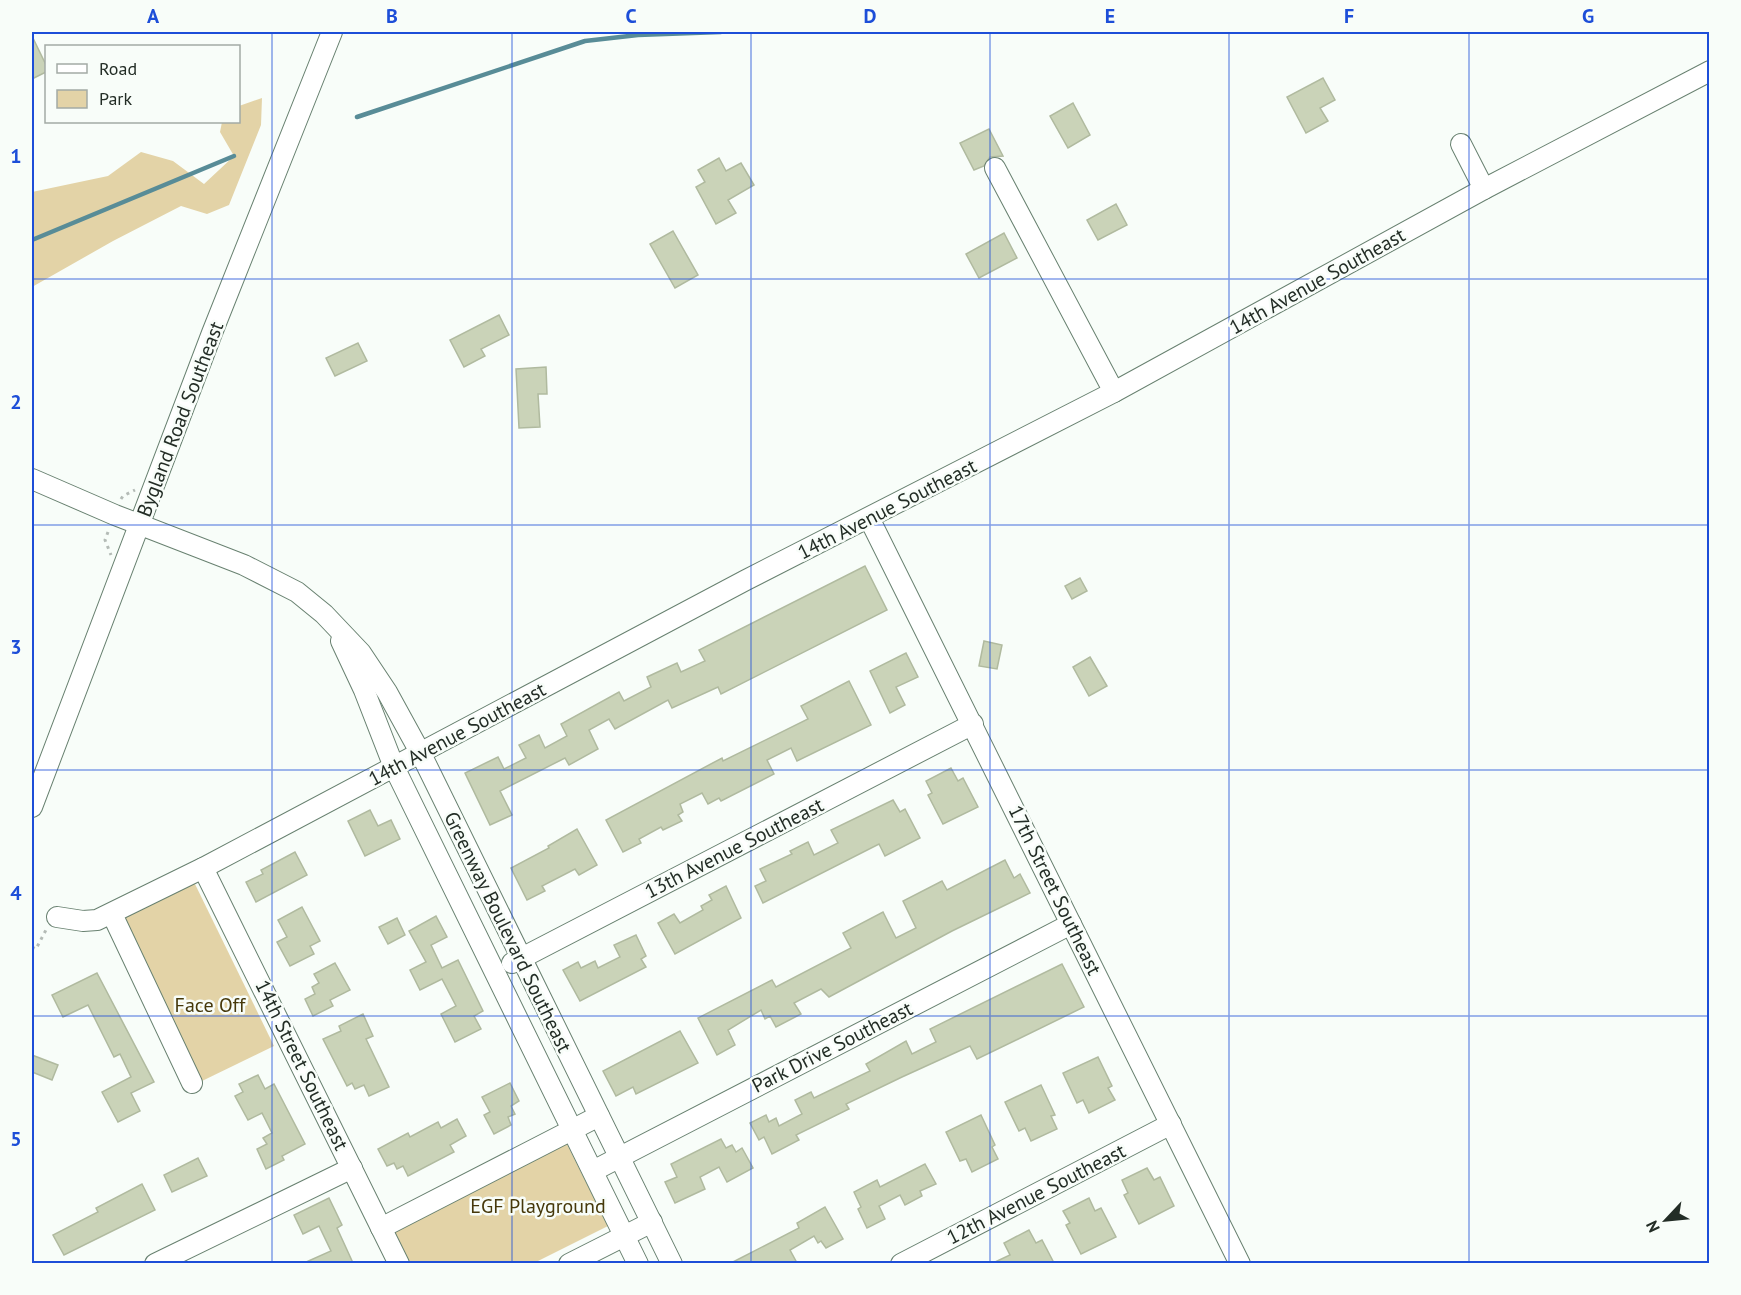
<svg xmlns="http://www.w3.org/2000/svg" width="1741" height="1295" font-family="'PT Sans',sans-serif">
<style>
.green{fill:#e3d3a7}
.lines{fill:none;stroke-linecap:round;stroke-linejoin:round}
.stream{stroke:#588c97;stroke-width:4.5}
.building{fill:#cad3b8;stroke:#b0ba9f;stroke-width:1.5}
.minor-casing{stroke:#688170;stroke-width:22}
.path{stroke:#b4bbb6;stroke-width:3;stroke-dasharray:3 4.5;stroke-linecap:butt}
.minor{stroke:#fff;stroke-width:20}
.grid{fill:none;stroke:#1d4ed8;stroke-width:1.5;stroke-opacity:0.55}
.labels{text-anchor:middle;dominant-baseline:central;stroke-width:5;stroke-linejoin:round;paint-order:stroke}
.street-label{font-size:20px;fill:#232d26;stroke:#f8fdf9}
.park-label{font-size:20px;fill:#46380a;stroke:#f8fdf9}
.neatline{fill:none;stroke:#1d4ed8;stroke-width:2}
.grid-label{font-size:20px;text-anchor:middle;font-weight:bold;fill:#1d4ed8}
</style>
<rect width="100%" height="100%" fill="#f8fdf9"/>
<g class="green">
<polygon points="262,98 261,125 229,205 207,214 181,206 113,241 32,287 32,192 108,176 141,152 173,161 204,184 234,156 220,132 222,122 238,122 239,106"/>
<polygon points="194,882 274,1046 202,1081 122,917"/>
<polygon points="563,1136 608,1226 534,1263 410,1264 391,1226"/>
</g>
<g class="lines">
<g class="stream">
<polyline points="357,117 585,41 638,35 721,32"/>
<polyline points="32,240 234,156"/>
</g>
</g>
<g class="building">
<polygon points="32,36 46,65 46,72 32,79"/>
<polygon points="1323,78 1335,100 1320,108 1328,121 1306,133 1287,97"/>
<polygon points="1073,103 1090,135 1068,148 1050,116"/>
<polygon points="989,129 1003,156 990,157 984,166 974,170 960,143"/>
<polygon points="719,158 726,171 741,163 754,185 728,200 736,213 716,224 696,187 705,182 698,170"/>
<polygon points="1116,204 1127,225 1098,240 1087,220"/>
<polygon points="673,231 698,275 675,288 650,244"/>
<polygon points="1004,233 1017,258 979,278 966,254"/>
<polygon points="499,315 509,335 481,349 485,356 464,367 450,340"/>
<polygon points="358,343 367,361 335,376 326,358"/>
<polygon points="546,367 547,394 538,394 540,427 519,428 516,369"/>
<polygon points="865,566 887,610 721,694 718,687 672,708 668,700 615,729 609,719 589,730 598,749 569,765 565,758 500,791 512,815 490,825 465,773 498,757 504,769 526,758 519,745 539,735 545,748 567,736 561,724 619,692 624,701 651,687 647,677 677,663 681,672 705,661 699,650"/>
<polygon points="1080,578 1087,591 1072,599 1065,586"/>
<polygon points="984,641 1002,645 997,669 979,666"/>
<polygon points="906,653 918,677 896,687 905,705 890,713 870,671"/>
<polygon points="1090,657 1107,686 1089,696 1073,667"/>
<polygon points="849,681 871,725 797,761 791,748 767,760 774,774 721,801 719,798 708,804 702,793 680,804 683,812 678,815 682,821 663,830 661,827 639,839 641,843 623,852 606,820 722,758 723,761 808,719 801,706"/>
<polygon points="951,768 958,781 963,778 978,807 943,824 928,795 932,793 926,781"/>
<polygon points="893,800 900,812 905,809 920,838 885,856 879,844 763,903 755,886 766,881 760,869 792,854 790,851 808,842 814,855 838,843 831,830"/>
<polygon points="370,810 378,826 391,820 400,839 365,856 348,821"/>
<polygon points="577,829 597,865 579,875 575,869 542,886 545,891 527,900 511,868 549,848 548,846"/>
<polygon points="295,852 307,875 256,902 246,882 263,874 261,870"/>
<polygon points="1005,860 1014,878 1020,874 1030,893 952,931 829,997 821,989 794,1003 801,1014 776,1027 770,1016 765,1019 761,1010 728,1030 735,1045 717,1055 698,1018 772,980 776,987 851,948 843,933 883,912 896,938 916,928 903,901 942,881 947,890"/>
<polygon points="726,886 741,918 675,954 658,923 674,914 680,923 703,910 701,906 712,900 709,895"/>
<polygon points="302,907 320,941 310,946 314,954 290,966 277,942 287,937 278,920"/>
<polygon points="436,916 447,937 431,945 442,968 458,960 483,1011 474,1016 481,1029 455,1042 441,1014 456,1006 442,979 420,990 410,970 426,962 409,931"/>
<polygon points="397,918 405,935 388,944 379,927"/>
<polygon points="636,935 646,956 641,959 646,967 580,1001 563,970 578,962 581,968 595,961 598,968 620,957 614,945"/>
<polygon points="335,963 350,990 330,1000 333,1006 313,1016 305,999 315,994 312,987 319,983 314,974"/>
<polygon points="1062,964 1084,1007 977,1059 970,1046 902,1077 846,1104 849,1109 796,1135 799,1140 772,1154 764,1137 759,1140 750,1123 766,1115 769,1122 776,1118 779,1126 802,1114 795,1100 811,1092 814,1098 870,1071 866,1064 906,1041 912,1054 936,1042 930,1029"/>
<polygon points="97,973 154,1082 131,1093 140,1111 118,1122 102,1092 131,1077 120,1054 114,1057 88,1005 63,1017 52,995"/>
<polygon points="363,1014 373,1036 366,1039 389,1087 369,1096 364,1085 355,1089 352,1083 347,1086 323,1039 341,1031 339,1026"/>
<polygon points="680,1031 698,1063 636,1094 633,1087 616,1096 603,1071"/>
<polygon points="32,1055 58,1065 52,1080 32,1072"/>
<polygon points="1098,1057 1112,1086 1108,1088 1115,1100 1089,1113 1083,1100 1077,1103 1063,1073"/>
<polygon points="258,1075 265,1089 274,1084 305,1144 282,1156 284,1160 266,1169 257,1149 267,1144 263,1138 272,1133 262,1113 248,1120 235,1096 243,1092 239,1084"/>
<polygon points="510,1083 519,1101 511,1106 515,1114 508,1117 511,1125 494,1134 484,1115 490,1112 482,1097"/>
<polygon points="1041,1085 1055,1115 1051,1116 1057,1129 1031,1141 1025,1128 1019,1131 1005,1102"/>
<polygon points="981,1115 995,1145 992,1147 998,1159 972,1172 966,1159 960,1161 946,1132"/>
<polygon points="457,1119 466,1136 450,1145 454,1152 408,1176 403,1166 397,1169 394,1163 387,1166 378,1149 408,1133 410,1137 438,1122 441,1128"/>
<polygon points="721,1139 726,1148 732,1145 736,1152 742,1148 753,1168 727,1182 719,1167 700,1177 705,1189 675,1203 665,1182 677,1177 671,1164"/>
<polygon points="198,1158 207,1176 172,1192 164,1175"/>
<polygon points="925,1164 936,1184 920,1191 922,1196 905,1205 900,1195 879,1206 885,1219 867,1228 858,1209 861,1207 854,1192 877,1180 880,1187"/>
<polygon points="1147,1168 1154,1180 1160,1177 1174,1206 1139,1224 1124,1195 1128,1193 1122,1180"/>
<polygon points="142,1184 155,1210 64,1255 53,1235 98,1212 96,1208"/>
<polygon points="329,1198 342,1225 337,1228 353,1263 304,1263 331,1251 319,1226 303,1234 294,1215"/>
<polygon points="1089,1198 1095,1211 1101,1208 1116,1237 1081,1254 1066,1225 1070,1223 1063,1211"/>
<polygon points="825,1207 843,1239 826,1248 821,1241 818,1243 814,1236 790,1250 797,1263 731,1263 799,1228 797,1223"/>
<polygon points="1029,1230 1036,1243 1042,1240 1054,1263 993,1263 1010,1255 1004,1243"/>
</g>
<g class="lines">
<g class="minor-casing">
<g id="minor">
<polyline points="1461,144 1484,189"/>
<polyline points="995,168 1114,392"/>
<polyline points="32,479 115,515 244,565 297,592 324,614 361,653 387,692 421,754 672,1264"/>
<polyline points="869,518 1240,1264"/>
<polyline points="341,641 364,690 394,767 638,1264"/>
<polyline points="32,807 212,333 332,32"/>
<polyline points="203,868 399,1264"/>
<polyline points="112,914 192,1083"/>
<polyline points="57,917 83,921 97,920 203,868 746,580 1114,392 1484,189 1710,71"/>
<polyline points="512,963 973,724"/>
<polyline points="593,1171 1071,924"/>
<polyline points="381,1228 599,1116"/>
<polyline points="155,1264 352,1168"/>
<polyline points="569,1264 652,1222"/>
<polyline points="901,1264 1171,1124"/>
</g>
</g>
<g class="path">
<polyline points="121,499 123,496 135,490"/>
<polyline points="108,532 105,540 111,555"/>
<polyline points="32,947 36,949 47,928"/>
</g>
<use href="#minor" class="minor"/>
</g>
<path class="grid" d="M272,32V1264M512,32V1264M751,32V1264M990,32V1264M1229,32V1264M1469,32V1264M32,279H1710M32,525H1710M32,770H1710M32,1016H1710"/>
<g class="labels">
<g class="street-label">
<text transform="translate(1317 281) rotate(-29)">14th Avenue Southeast</text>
<text transform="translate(180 419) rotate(-69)">Bygland Road Southeast</text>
<text transform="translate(887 509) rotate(-27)">14th Avenue Southeast</text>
<text transform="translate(457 734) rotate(-28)">14th Avenue Southeast</text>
<text transform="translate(734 848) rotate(-27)">13th Avenue Southeast</text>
<text transform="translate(1055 890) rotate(64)">17th Street Southeast</text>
<text transform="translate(508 932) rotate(64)">Greenway Boulevard Southeast</text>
<text transform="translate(832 1047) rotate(-27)">Park Drive Southeast</text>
<text transform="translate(302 1065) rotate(64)">14th Street Southeast</text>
<text transform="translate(1036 1194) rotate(-27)">12th Avenue Southeast</text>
</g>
<g class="park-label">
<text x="210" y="1005">Face Off</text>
<text x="538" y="1206">EGF Playground</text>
</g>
</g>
<rect width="1741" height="1295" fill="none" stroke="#f8fdf9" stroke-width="66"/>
<rect x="45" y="45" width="195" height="78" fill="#f8fdf9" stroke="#a3aaa5" stroke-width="1.5"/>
<rect x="57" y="64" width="30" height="9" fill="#ffffff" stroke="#a3aaa5" stroke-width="1.5"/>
<text x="99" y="75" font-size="18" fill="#232d26">Road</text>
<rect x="57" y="90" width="30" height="18" fill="#e3d3a7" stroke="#a3aaa5" stroke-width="1.5"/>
<text x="99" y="105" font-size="18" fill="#232d26">Park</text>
<g transform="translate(1666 1220) rotate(244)" stroke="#f8fdf9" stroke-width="4.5" paint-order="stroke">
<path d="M0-4.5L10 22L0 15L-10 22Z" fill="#232d26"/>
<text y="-9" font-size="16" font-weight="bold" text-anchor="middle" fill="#232d26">N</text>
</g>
<rect x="33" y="33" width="1675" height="1229" class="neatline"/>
<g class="grid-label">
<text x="153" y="23">A</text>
<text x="392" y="23">B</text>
<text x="631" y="23">C</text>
<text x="870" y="23">D</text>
<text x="1110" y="23">E</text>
<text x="1349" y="23">F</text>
<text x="1588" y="23">G</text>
<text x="16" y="163">1</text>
<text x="16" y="409">2</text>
<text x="16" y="654">3</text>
<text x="16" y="900">4</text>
<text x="16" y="1146">5</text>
</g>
</svg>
